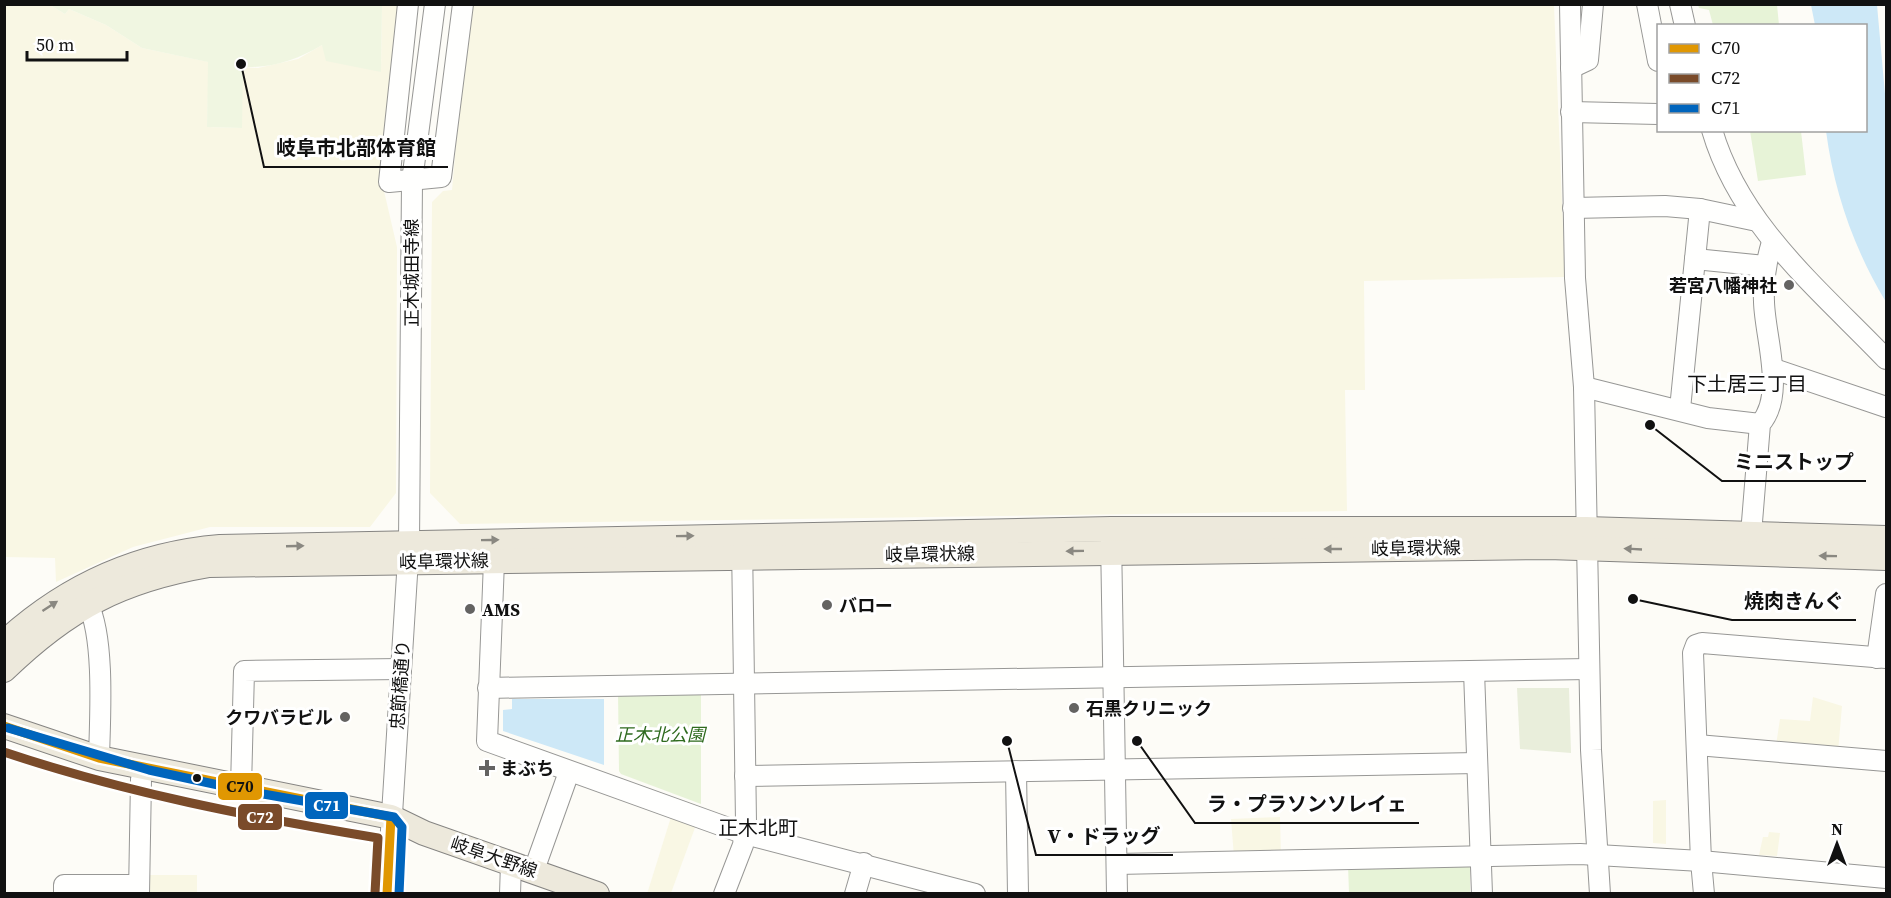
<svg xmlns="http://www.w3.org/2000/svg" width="1891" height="898" font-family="'Source Serif 4','Noto Sans JP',serif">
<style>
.farmland{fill:#f9f7e4}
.green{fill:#e7f3d7}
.cemetery{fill:#e9eedb}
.pitch{fill:#f0f6e1}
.water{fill:#cde8f7}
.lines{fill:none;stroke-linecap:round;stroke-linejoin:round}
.minor-casing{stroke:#979795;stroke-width:22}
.major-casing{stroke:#858482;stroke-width:26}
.minor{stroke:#fffffe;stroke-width:20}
.major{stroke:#ede9dc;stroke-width:24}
.bus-1-casing{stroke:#fff;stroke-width:14}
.bus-2-casing{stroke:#fff;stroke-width:14}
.bus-3-casing{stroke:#fff;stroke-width:14}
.bus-1{stroke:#e09702;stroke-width:9}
.bus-2{stroke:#7a4b2a;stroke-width:9}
.bus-3{stroke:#0065bd;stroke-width:9}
.oneway{fill:#8a8881}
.poi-dot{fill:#646362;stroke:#fff;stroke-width:2}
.bus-dot{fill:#111;stroke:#fff;stroke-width:2}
.labels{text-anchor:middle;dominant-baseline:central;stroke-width:6;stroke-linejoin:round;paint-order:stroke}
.street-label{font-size:18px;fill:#111;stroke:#fff}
.poi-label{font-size:18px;font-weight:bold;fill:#111;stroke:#fff;text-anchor:start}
.park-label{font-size:18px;font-style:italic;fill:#2f6b1f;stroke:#fff}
.neighbourhood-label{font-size:20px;fill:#111;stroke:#fff}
.leader{fill:none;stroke:#111;stroke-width:2}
.callout-dot{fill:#111;stroke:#fff;stroke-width:2}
.callout-label{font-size:20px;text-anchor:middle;font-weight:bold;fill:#111;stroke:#fff;stroke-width:6;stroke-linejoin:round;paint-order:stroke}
.line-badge{stroke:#fff;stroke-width:2}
.badge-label{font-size:16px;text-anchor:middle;font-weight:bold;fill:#fff}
.pale-badge-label{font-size:16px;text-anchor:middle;font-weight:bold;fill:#111}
</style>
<rect width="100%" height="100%" fill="#fdfcf7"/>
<g class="farmland">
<polygon points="5,5 50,5 65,14 69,9 106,25 142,48 209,62 207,127 242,128 242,67 258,68 298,59 322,45 381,72 382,5 403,5 381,178 397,247 396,493 370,527 210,527 133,547 56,582 55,558 5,557"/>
<polygon points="468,5 1554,5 1565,277 1364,281 1365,390 1345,390 1347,511 460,524 430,493 432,202 443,191 452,190"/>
<polygon points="1813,697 1842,706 1838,752 1776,745 1780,719 1810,721"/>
<polygon points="1666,800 1666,844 1653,843 1653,801"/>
<polygon points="671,817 696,825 671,893 647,894"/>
<polygon points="1280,817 1281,856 1234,857 1231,819"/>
<polygon points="1769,832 1780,833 1777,856 1759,855 1763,837 1768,837"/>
<polygon points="147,875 197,875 197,893 146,894"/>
</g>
<g class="green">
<polygon points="1698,5 1777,5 1779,25 1713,25 1709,10 1699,8"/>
<polygon points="1750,131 1801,131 1806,175 1758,181"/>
<polygon points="701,690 701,804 621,774 619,771 618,692"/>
<polygon points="1470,863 1470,893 1349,893 1348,865"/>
</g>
<polygon class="cemetery" points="1569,688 1571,753 1520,749 1517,688"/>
<path class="pitch" d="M50,5H382L381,72L326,61L322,45C297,60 272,68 243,67L242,128L207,127L208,62L142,48L106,25L69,9L65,14Z"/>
<g class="water">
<path d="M1811,5H1877L1886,105V302C1854,249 1834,192 1826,131L1866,130V26L1815,25Z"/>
<polygon points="512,699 604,699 604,765 503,731 503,710 512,709"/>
</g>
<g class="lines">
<g class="minor-casing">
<g id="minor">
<polyline points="408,4 389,182 441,177 463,4"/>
<polyline points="1570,4 1575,278 1584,387 1591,750 1600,894"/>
<polyline points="1647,4 1658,61"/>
<polyline points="1680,4 1685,26"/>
<polyline points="1571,68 1588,60 1593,4"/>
<polyline points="1571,112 1658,114"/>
<path d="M1712,130C1740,226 1820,290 1886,359"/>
<polyline points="1573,208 1665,206 1700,209 1757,221"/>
<polyline points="1695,259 1765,266"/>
<polyline points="1774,369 1886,407"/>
<polyline points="1584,387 1708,418 1760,424"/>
<polyline points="1680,409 1700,209"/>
<path d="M1751,534L1760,424C1786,395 1765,338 1764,302C1763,281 1766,262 1772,242"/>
<polyline points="1111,538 1117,894"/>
<polyline points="494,561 487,741 745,834 975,894"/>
<path d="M88,604C105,639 100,718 99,758"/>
<polyline points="1877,658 1886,594"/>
<polyline points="1474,671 1482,894"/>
<polyline points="488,688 1589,669"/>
<polyline points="1697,745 1886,761"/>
<polyline points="1016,771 1018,894"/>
<polyline points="745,776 1477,763"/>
<polyline points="241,787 244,671 401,669"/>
<polyline points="1117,864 1580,854 1701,861 1886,878"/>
<polyline points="534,870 569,772"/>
<polyline points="64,894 64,885 139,885"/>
<polyline points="139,894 141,779"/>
<polyline points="387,894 409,543 412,181 435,4"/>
<polyline points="510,894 511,863"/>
<polyline points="724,894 743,845 746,822 742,543"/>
<polyline points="855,894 864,863"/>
<polyline points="1704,894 1701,861 1693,653 1696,645 1702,643 1886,658"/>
</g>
</g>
<g class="major-casing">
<g id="major">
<path d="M4,643C66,586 136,554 220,547L1111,529H1586L1886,538"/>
<path d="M4,670C68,608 121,580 209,565L1548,547L1886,558"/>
<polyline points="4,726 99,758 391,817 424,833 597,894"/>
</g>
</g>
<use href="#minor" class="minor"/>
<use href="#major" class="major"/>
<g class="bus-1-casing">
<g id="bus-1">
<polyline points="4,726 99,758 391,817"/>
<polyline points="387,894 391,817"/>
</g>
</g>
<g class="bus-2-casing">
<path id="bus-2" d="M4,752C126,793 251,817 378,838L375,893"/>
</g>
<g class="bus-3-casing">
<polyline id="bus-3" points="8,728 149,770 246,791 394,817 402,827 399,894"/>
</g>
<use href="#bus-1" class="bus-1"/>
<use href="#bus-2" class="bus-2"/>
<use href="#bus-3" class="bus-3"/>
</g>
<defs><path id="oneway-solid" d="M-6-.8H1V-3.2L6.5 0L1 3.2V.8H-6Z" transform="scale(1.5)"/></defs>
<g class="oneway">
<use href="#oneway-solid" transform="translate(685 536) rotate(-1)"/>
<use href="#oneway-solid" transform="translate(490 540) rotate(-1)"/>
<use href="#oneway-solid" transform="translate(295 546) rotate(-2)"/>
<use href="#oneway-solid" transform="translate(1333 549) rotate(180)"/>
<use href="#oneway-solid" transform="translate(1633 549) rotate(-177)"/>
<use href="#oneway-solid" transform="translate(1075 551) rotate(179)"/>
<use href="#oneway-solid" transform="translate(1828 556) rotate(-179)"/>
<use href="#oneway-solid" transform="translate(50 606) rotate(-33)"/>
</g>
<g class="poi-dot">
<circle cx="1789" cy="285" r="6"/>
<circle cx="827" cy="605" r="6"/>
<circle cx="470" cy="609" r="6"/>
<circle cx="1074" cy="708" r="6"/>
<circle cx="345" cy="717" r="6"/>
<path d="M484 759h6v6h6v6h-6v6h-6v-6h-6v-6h6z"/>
</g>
<circle class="bus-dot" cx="197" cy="778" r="5"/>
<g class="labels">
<g class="street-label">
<text transform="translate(411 273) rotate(-90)">正木城田寺線</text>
<text transform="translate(1416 548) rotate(-1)">岐阜環状線</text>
<text transform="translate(930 554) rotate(-1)">岐阜環状線</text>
<text transform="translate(444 561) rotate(-1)">岐阜環状線</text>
<text transform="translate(400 685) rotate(-86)">忠節橋通り</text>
<text transform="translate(494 857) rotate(19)">岐阜大野線</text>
</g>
<g class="poi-label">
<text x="1777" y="285" text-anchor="end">若宮八幡神社</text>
<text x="839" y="605">バロー</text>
<text x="482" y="609">AMS</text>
<text x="1086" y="708">石黒クリニック</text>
<text x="333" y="717" text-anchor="end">クワバラビル</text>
<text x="500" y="768">まぶち</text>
</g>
<g class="park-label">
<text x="660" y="734">正木北公園</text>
</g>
<g class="neighbourhood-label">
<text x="1747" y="384">下土居三丁目</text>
<text x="758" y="828">正木北町</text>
</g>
</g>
<path class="leader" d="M241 64L264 167H448M1650 425L1722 481H1866M1633 599L1732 620H1856M1137 741L1195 823H1419M1007 741L1036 855H1173"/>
<g class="callout-dot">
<circle cx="241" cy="64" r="6"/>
<circle cx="1650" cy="425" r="6"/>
<circle cx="1633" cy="599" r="6"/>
<circle cx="1137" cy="741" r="6"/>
<circle cx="1007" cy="741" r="6"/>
</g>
<g class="callout-label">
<text x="356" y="155">岐阜市北部体育館</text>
<text x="1794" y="469">ミニストップ</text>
<text x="1794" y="608">焼肉きんぐ</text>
<text x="1307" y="811">ラ・プラソンソレイェ</text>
<text x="1104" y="843">V・ドラッグ</text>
</g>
<g class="line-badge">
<rect x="217" y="772" width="46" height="29" rx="6" fill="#e09702"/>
<rect x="304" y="791" width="45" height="29" rx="6" fill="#0065bd"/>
<rect x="237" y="803" width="46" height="28" rx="6" fill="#7a4b2a"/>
</g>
<g class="badge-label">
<text x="327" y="811">C71</text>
<text x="260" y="823">C72</text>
</g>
<g class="pale-badge-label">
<text x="240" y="792">C70</text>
</g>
<rect width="1891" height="898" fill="none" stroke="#111111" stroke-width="12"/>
<rect x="1657" y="24" width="210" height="108" fill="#ffffff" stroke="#a0a0a0" stroke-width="1.5"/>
<rect x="1669" y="44" width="30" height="9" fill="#e09702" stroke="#a0a0a0" stroke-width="1.5"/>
<text x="1711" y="54" font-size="18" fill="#111111">C70</text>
<rect x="1669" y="74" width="30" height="9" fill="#7a4b2a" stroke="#a0a0a0" stroke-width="1.5"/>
<text x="1711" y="84" font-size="18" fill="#111111">C72</text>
<rect x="1669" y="104" width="30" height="9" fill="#0065bd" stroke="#a0a0a0" stroke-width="1.5"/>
<text x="1711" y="114" font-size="18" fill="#111111">C71</text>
<g transform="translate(1837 844)" stroke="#ffffff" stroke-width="4.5" paint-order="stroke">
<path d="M0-4.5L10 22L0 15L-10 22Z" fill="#111111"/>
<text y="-9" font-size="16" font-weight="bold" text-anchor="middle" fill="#111111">N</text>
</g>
<path d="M27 51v9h100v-9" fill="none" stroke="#111111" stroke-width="3"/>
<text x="36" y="51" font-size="18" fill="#111111" stroke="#ffffff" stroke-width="4.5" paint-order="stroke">50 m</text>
</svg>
